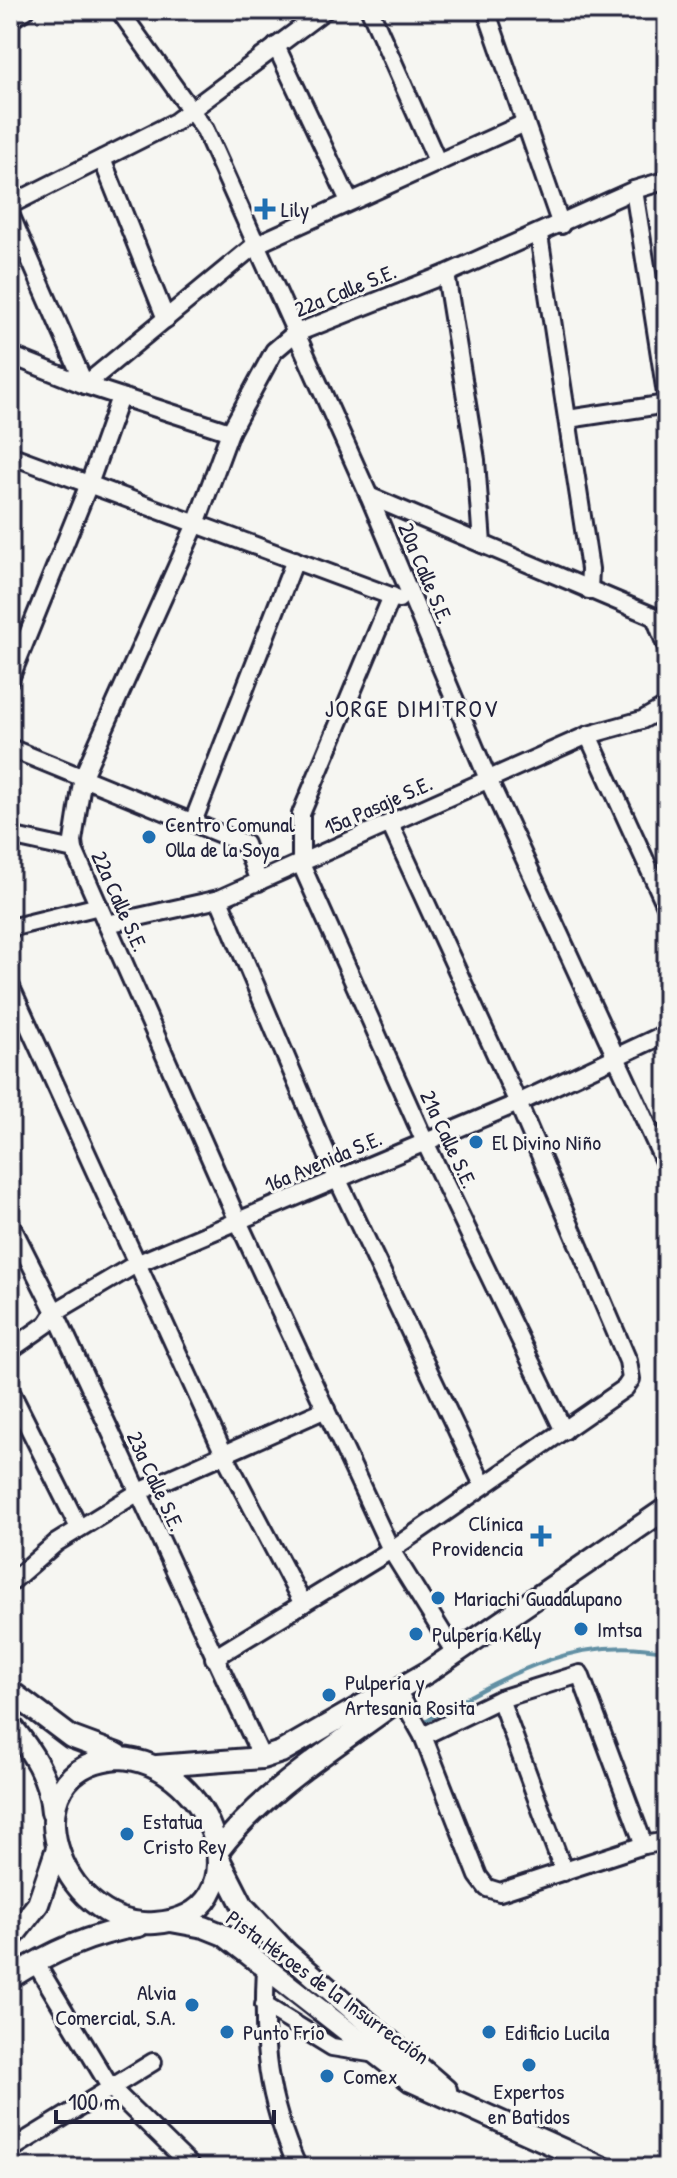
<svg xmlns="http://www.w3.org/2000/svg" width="677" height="2178" font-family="'Patrick Hand',sans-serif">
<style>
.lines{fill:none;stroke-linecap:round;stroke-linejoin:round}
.stream{stroke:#6290a4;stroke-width:4}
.minor-casing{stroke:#22223b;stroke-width:22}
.major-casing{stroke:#22223b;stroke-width:26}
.minor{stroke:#f6f6f2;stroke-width:16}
.major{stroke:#f6f6f2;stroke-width:20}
.poi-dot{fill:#1f6fb2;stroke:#f6f6f2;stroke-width:3}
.labels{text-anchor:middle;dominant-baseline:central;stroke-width:6;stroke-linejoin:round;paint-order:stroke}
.poi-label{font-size:22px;fill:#22223b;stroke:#f6f6f2;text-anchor:start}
.street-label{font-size:22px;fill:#22223b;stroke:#f6f6f2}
.neighbourhood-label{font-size:24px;letter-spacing:2px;fill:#22223b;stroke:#f6f6f2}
</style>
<rect width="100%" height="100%" fill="#f6f6f2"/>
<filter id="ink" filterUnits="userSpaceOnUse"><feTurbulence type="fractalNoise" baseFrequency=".0125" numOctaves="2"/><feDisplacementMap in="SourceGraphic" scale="16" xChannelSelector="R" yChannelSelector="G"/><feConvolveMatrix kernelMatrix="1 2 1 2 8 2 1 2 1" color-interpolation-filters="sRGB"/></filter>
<g filter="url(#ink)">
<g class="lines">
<path class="stream" d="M425,1721C502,1678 576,1632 667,1652"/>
<g class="minor-casing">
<g id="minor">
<polyline points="119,10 205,130 369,496 488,779 667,1168"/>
<polyline points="370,10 437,161"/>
<polyline points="486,10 561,225"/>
<polyline points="10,20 26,10"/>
<polyline points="276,46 349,201"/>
<polyline points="102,159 166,319"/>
<polyline points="634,190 667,400"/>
<polyline points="10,205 175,122 325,10"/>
<polyline points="10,214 85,385"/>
<polyline points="539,235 590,569 589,590"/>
<polyline points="446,274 476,460 482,544"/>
<polyline points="10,355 85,385 230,432"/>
<polyline points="85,385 255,245 525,123"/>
<polyline points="568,419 667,404"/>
<polyline points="10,455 399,599"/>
<polyline points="369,496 655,617 667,619"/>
<polyline points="392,596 301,814 301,864 425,1142 564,1431"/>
<polyline points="655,617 667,648"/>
<polyline points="10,679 89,484 120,397"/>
<polyline points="588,735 667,908"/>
<polyline points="10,748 245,844 259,882"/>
<polyline points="193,822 295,560"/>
<polyline points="10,836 74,850"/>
<polyline points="219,899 337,1178 483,1485"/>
<polyline points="107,924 219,899 588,735 642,720 667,706"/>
<polyline points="10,928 99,906"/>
<polyline points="10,985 224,1454 303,1604"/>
<polyline points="10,1223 55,1312 262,1758"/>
<polyline points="10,1350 47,1324 55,1312 136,1264 518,1103 667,1033"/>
<polyline points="10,1390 79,1528"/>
<polyline points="10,1583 56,1543 137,1493 326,1409"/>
<polyline points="455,1653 391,1550 238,1221 74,850 73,841 83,776 196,524 230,432 274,351 294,334 446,274 634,190 667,180"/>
<polyline points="214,1658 391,1550 625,1388 631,1379 628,1361 518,1103 390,824"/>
<polyline points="397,1690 423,1736 478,1876 487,1888 500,1892 644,1845 667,1841"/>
<polyline points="500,1699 564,1872"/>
<polyline points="423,1736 500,1699 580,1674 644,1845"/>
<polyline points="35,1962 110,2087 193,2168"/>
<path d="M266,1968C262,2046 266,2096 298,2168"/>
<polyline points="264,2005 332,2047 376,2054"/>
<polyline points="10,2150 153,2062"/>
</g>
</g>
<g class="major-casing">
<g id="major">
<polyline points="10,1691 71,1737 117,1754"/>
<path d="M10,1724C31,1750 50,1778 52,1812"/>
<path d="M119,1758C213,1762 267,1915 155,1923C58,1931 4,1766 119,1758Z"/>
<polyline points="157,1766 262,1758 281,1752 380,1695 397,1690 428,1672 667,1508"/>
<path d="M218,1851C264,1791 329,1751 389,1707L397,1690"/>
<polyline points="219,1859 243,1906 286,1952 446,2090"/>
<polyline points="171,1921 204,1927 224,1935 411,2081 604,2168"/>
<polyline points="10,1940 38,1904 57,1848"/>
<path d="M10,1978C51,1952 91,1934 139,1926"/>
</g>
</g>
<use href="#minor" class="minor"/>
<use href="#major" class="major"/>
</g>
</g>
<g class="poi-dot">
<path d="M261 197h8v8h8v8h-8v8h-8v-8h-8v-8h8z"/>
<circle cx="149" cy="837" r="8"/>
<circle cx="476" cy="1142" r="8"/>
<path d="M537 1524h8v8h8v8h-8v8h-8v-8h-8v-8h8z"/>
<circle cx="438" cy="1598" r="8"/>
<circle cx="581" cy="1629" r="8"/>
<circle cx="416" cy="1634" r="8"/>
<circle cx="329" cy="1695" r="8"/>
<circle cx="127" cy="1834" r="8"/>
<circle cx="192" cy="2005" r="8"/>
<circle cx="227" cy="2032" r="8"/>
<circle cx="489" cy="2032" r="8"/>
<circle cx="529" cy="2065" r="8"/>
<circle cx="327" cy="2076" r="8"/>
</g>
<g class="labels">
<g class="poi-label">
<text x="281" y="209">Lily</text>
<text x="165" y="824">Centro Comunal<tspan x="165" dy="25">Olla de la Soya</tspan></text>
<text x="492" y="1142">El Divino Niño</text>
<text x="523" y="1523" text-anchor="end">Clínica<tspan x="523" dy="25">Providencia</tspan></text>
<text x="454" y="1598">Mariachi Guadalupano</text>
<text x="597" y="1629">Imtsa</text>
<text x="432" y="1634">Pulpería Kelly</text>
<text x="345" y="1682">Pulpería y<tspan x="345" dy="25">Artesania Rosita</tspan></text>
<text x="143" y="1821">Estatua<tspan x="143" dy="25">Cristo Rey</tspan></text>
<text x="176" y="1992" text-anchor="end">Alvia<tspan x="176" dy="25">Comercial, S.A.</tspan></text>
<text x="243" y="2032">Punto Frío</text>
<text x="505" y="2032">Edificio Lucila</text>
<text x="343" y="2076">Comex</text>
<text x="529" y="2091" text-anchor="middle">Expertos<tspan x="529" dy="25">en Batidos</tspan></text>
</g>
<g class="street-label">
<text transform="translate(345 290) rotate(-22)">22a Calle S.E.</text>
<text transform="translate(426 573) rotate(67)">20a Calle S.E.</text>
<text transform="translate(378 805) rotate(-24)">15a Pasaje S.E.</text>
<text transform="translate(120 901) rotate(66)">22a Calle S.E.</text>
<text transform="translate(449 1139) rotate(65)">21a Calle S.E.</text>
<text transform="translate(323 1161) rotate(-23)">16a Avenida S.E.</text>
<text transform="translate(156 1481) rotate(65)">23a Calle S.E.</text>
<text transform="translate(328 1987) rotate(36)">Pista Héroes de la Insurrección</text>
</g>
<g class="neighbourhood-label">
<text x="412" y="708">JORGE DIMITROV</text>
</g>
</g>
<rect width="677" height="2178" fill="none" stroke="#f6f6f2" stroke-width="40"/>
<rect x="20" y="20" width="637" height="2138" fill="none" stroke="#22223b" stroke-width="3" filter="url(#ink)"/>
<path d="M56 2110v12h218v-12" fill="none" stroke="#22223b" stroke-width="4"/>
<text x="68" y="2110" font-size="24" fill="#22223b" stroke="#f6f6f2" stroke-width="6" paint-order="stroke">100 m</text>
</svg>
